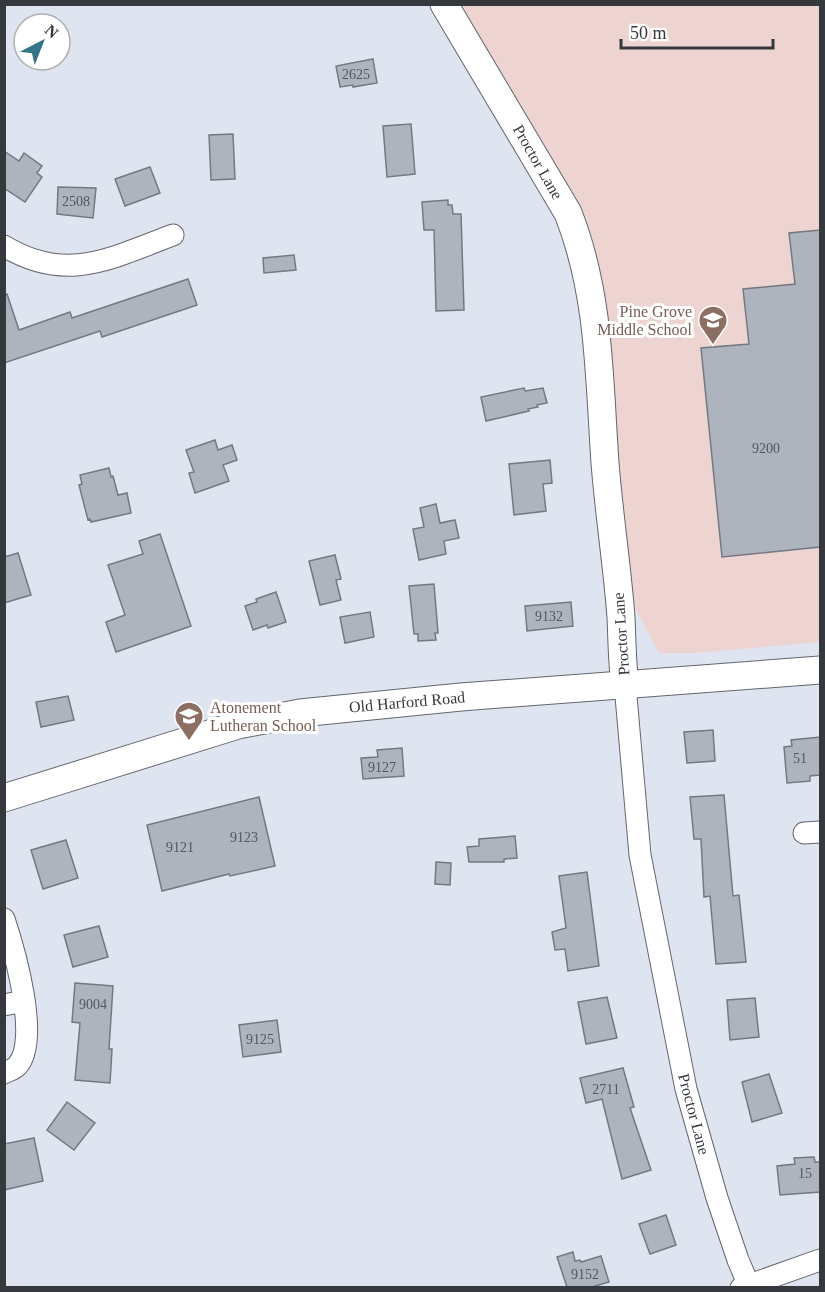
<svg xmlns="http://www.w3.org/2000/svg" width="825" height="1292" font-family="Georgia,serif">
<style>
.education{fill:#eed4d1}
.building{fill:#aeb4be;stroke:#737982;stroke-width:1.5}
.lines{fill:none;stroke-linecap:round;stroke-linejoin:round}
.minor-casing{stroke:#61666f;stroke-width:23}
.tertiary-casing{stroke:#61666f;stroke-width:29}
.minor{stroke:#fff;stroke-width:21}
.tertiary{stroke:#fff;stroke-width:27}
.labels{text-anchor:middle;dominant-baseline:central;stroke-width:6;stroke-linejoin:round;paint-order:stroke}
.number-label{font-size:14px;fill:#53575c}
.street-label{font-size:16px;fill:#35383c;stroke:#fff}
.education-label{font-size:16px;fill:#785e54;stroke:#fff;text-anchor:end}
</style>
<rect width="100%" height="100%" fill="#dfe5f0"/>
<polygon class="education" points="445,5 820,5 820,642 695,653 660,653 656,648 633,604 617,496 587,256"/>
<g class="building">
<polygon points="373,59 377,83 353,87 353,85 340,87 336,66"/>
<polygon points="411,124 415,174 387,177 383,126"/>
<polygon points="233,134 235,179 211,180 209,135"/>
<polygon points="4,151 19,161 24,153 42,166 37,173 42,177 25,202 4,188"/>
<polygon points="150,167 160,193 125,206 115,179"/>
<polygon points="58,187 96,188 93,218 57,214"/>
<polygon points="448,200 448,205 452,205 453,214 461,214 464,310 436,311 434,230 424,230 422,202"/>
<polygon points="820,230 820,547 722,557 701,348 749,344 743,289 795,284 789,233"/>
<polygon points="294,255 296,270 264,273 263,258"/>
<polygon points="188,279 197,305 102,337 100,331 4,363 4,295 7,294 19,330 70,312 72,318"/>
<polygon points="524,388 525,391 543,388 547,403 537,405 538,407 528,409 529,411 486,421 481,397"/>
<polygon points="215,440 218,450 232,445 237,460 223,465 229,481 195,493 189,473 194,472 186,450"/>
<polygon points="550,460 552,483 543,484 546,511 514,515 509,464"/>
<polygon points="109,468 111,477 113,476 118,495 127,493 131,513 91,522 90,519 88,520 79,485 82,484 80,475"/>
<polygon points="436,504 440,523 455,520 459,538 444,541 446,554 419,560 413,529 424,527 420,508"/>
<polygon points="160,534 191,626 116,652 106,622 125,615 108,565 143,554 139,541"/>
<polygon points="18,553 31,595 4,603 4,557"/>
<polygon points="335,555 341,579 336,580 341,600 320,605 309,561"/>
<polygon points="434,584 438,633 435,633 436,640 418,641 418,634 414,634 409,586"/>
<polygon points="276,592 286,622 268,628 267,625 253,630 245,606 257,602 256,599"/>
<polygon points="571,602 573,626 527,631 525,606"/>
<polygon points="370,612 374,637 345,643 340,617"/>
<polygon points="68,696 74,720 41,727 36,702"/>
<polygon points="713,730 715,761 687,763 684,732"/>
<polygon points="820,737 820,775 810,776 810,781 787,783 784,747 792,746 791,740"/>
<polygon points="402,748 404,776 363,779 361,758 378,757 377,750"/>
<polygon points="724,795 733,896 739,895 746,962 716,964 710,896 704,897 701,839 694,839 690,797"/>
<polygon points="259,797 275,866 230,876 229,874 162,891 147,825"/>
<polygon points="515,836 517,858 504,859 504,862 469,862 467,847 479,846 479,839"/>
<polygon points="66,840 78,878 43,889 31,850"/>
<polygon points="436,862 451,863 450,885 435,884"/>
<polygon points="587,872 599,966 568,971 565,949 555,950 552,932 566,928 559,876"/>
<polygon points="99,926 108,957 73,967 64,935"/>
<polygon points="75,983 113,986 109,1049 112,1049 110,1083 75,1080 80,1023 72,1022"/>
<polygon points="607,997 617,1038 586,1044 578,1002"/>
<polygon points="755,998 759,1037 730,1040 727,1000"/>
<polygon points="277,1020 281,1052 243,1057 239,1025"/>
<polygon points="623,1068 634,1107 630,1108 651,1170 622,1179 602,1099 586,1103 580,1078"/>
<polygon points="769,1074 782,1113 752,1122 742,1082"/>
<polygon points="67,1102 95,1123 74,1150 47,1130"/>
<polygon points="34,1138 43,1181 4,1190 4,1144"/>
<polygon points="814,1157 815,1162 820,1162 820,1192 780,1195 777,1166 795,1164 794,1158"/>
<polygon points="666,1215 676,1245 650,1254 639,1224"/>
<polygon points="573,1252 575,1261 580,1260 581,1262 601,1256 609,1282 592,1287 567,1287 557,1257"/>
</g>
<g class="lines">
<g class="minor-casing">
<g id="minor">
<path d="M4,246C67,284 111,258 173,235"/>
<polyline points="625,685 640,855 686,1089 717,1198 738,1260 750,1288"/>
<polyline points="804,833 820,832"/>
<path d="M4,919C14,949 41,1041 17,1066C14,1069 8,1071 4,1073"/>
<polyline points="4,1005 24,1001"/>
<polyline points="741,1288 820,1260"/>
</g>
</g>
<g class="tertiary-casing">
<g id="tertiary">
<path d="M444,4L568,213C600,294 599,377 605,463C609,514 617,565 621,617C622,639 622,662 625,685"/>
<polyline points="4,798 238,725 300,713 461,697 820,670"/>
</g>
</g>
<use href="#minor" class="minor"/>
<use href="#tertiary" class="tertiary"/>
</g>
<defs>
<g id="school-pin" transform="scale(1.5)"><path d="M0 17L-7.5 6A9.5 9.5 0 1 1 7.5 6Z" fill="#8d6e63" stroke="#fff"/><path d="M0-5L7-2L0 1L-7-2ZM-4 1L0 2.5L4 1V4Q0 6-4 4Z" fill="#fff"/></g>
</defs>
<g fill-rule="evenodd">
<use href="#school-pin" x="713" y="320"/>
<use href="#school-pin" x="189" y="716"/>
</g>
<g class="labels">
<g class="number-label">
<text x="356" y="74">2625</text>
<text x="76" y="201">2508</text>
<text x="766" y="448">9200</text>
<text x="549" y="616">9132</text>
<text x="800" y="758">51</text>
<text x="382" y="767">9127</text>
<text x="244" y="837">9123</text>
<text x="180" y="847">9121</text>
<text x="93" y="1004">9004</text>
<text x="260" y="1039">9125</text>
<text x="606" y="1089">2711</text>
<text x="805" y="1173">15</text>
<text x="585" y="1274">9152</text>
</g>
<g class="street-label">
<text transform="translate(538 162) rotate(60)">Proctor Lane</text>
<text transform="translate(621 634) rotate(-94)">Proctor Lane</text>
<text transform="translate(407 702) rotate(-5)">Old Harford Road</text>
<text transform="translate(694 1114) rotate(75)">Proctor Lane</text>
</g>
<g class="education-label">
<text x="692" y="311">Pine Grove<tspan x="692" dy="18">Middle School</tspan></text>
<text x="210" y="707" text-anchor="start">Atonement<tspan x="210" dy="18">Lutheran School</tspan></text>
</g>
</g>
<rect width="825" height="1292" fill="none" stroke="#35383c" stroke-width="12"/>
<g transform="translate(42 42) rotate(42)"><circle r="28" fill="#ffffff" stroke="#aeafb1" stroke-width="1.5"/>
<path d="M0-4.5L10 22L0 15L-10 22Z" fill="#347488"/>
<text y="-9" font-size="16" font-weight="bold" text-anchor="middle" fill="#35383c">N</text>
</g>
<path d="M621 39v9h152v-9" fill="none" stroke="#35383c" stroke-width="3"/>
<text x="630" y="39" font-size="18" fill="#35383c" stroke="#ffffff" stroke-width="4.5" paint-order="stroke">50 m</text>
</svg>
